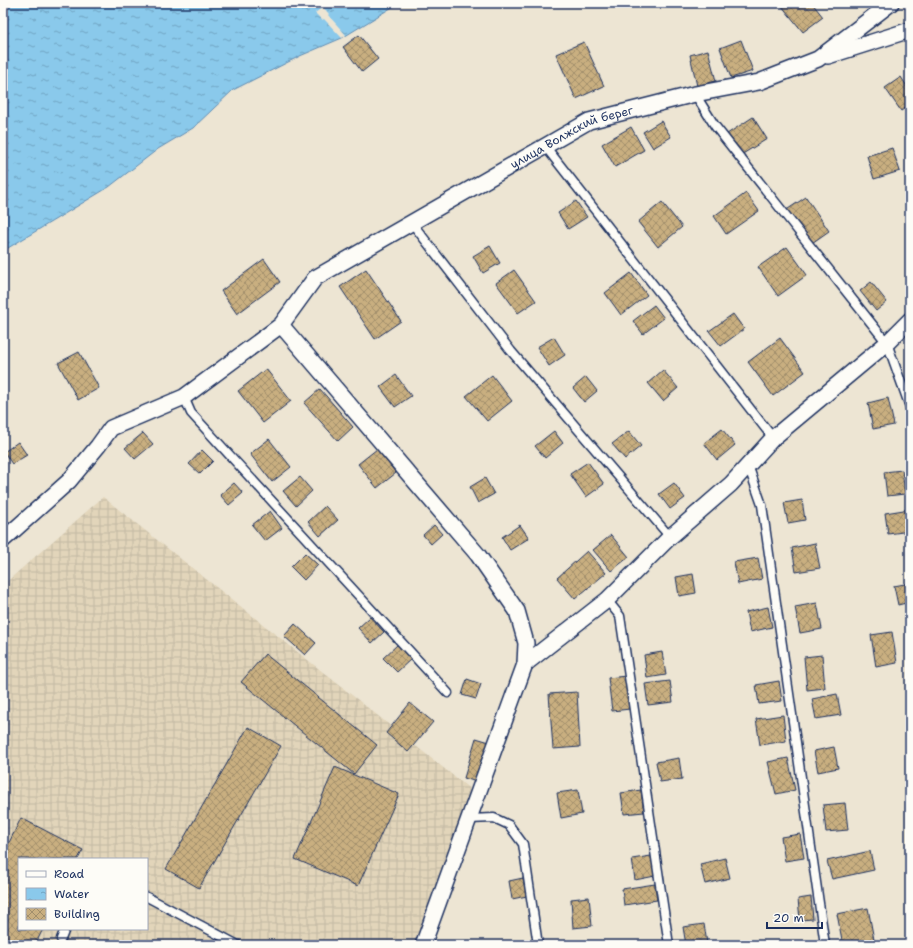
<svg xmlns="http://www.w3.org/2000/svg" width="913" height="948" font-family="'Shantell Sans',sans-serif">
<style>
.industrial{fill:url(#industrial-grid);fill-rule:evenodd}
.water{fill:url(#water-ripples);stroke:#5e8bb3}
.pier{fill:#ede5d3}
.building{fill:url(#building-cross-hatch);stroke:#1b2f5e}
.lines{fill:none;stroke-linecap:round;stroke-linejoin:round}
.service-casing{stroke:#1b2f5e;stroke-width:11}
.minor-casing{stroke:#1b2f5e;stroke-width:18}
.service{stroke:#fdfcf7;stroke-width:8}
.minor{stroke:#fdfcf7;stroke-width:15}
.labels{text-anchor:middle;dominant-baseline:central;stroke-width:4;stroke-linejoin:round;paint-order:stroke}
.street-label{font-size:12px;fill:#1b2f5e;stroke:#fdfcf7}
</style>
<defs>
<pattern id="industrial-grid" width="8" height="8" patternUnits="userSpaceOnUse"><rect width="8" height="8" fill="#e2d5ba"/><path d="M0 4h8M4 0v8" fill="none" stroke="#c1b7a2"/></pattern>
<pattern id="water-ripples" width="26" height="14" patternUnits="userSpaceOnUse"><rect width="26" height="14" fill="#8ac9eb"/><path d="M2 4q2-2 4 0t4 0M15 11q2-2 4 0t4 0" fill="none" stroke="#70a4c2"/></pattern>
<pattern id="building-cross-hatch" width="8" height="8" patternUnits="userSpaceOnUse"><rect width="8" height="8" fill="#c9af80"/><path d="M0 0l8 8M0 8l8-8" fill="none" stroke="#a28f6c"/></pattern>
</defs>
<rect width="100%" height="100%" fill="#ede5d3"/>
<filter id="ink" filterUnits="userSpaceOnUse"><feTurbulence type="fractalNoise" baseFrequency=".025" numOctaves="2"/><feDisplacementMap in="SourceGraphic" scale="8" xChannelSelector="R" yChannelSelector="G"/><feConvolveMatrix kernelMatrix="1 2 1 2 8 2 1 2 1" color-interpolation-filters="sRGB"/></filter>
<g filter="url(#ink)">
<path class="industrial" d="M103,497L475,793L418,945H3V585ZM19,859H147V929H19Z"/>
<polygon class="water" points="3,3 399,3 342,38 300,56 233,90 193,128 158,149 109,187 3,251"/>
<polygon class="pier" points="323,7 329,14 328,15 346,35 342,38 324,19 322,20 315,13"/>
<g class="building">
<polygon points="783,3 812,3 823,17 803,32 781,5"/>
<polygon points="359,35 378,59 362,72 343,47"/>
<polygon points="741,40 753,71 731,78 720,48"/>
<polygon points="584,42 604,86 576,99 556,54"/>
<polygon points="708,50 716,81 697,86 690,55"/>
<polygon points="901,77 910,91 910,105 901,111 885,88"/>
<polygon points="753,117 767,139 741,155 727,134"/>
<polygon points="661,121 671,137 653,148 643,132"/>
<polygon points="631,127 644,150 615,167 602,144"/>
<polygon points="892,148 900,171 874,179 867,156"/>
<polygon points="746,193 759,211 726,234 714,216"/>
<polygon points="806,197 829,231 809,245 785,211"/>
<polygon points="576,201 587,217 568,229 558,213"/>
<polygon points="662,202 682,227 658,247 638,222"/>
<polygon points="490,246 500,263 483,273 473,256"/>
<polygon points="787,247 807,275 778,296 758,267"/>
<polygon points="264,259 280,282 237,314 221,291"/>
<polygon points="366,269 401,321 375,339 340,287"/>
<polygon points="514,270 536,301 518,313 496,283"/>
<polygon points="631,273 647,295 621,315 605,293"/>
<polygon points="871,282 887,302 876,311 860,291"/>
<polygon points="654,305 664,318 643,334 633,321"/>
<polygon points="733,314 744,329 721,346 709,331"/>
<polygon points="554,337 565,355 549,366 537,347"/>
<polygon points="780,338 805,372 773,396 748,362"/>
<polygon points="79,352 99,388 78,400 58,363"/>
<polygon points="266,369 291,401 263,423 238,391"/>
<polygon points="663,370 678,388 663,401 648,383"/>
<polygon points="396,375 411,396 395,407 380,387"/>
<polygon points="492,375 512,401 487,421 466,396"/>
<polygon points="586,377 597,391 584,402 573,388"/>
<polygon points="320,389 353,427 338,441 304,403"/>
<polygon points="888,398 894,425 873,429 868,403"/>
<polygon points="722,429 735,445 717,460 704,443"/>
<polygon points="554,431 563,443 545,458 535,446"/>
<polygon points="629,431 641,446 625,459 612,444"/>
<polygon points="143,433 153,444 135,459 125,448"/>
<polygon points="269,439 291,467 272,482 250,454"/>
<polygon points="18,442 27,455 12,464 4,452"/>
<polygon points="377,449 396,473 377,488 358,464"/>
<polygon points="202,450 213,461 200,474 189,464"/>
<polygon points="588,462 604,484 586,497 570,474"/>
<polygon points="902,470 905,494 887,496 884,472"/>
<polygon points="300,477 312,491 296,506 283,491"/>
<polygon points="485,478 494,494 478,503 470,487"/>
<polygon points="234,483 243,493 229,505 220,495"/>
<polygon points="674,483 685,498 670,509 659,494"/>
<polygon points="802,500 805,520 788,523 784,503"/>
<polygon points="325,506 338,520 320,536 308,522"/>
<polygon points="910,509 910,531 888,534 885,513"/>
<polygon points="270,511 282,528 265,541 252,525"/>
<polygon points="434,525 442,534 431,544 423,535"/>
<polygon points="520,525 529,538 510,550 502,537"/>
<polygon points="611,535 629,557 611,571 593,550"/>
<polygon points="815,543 820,568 796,572 792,548"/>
<polygon points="587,551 606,573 575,599 557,578"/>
<polygon points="305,553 318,565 304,580 291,567"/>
<polygon points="758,558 762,579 738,584 734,562"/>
<polygon points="693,574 696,593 679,596 676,577"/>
<polygon points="910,583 910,602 898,605 894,586"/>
<polygon points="817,603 822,629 800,633 795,607"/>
<polygon points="768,607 772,627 750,632 746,612"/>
<polygon points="370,617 384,632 372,643 358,628"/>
<polygon points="295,624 316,643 305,655 284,636"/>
<polygon points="892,632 897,663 876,667 871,635"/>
<polygon points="397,645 411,659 397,672 383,658"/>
<polygon points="662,652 666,675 647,678 644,655"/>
<polygon points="265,654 377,745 354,774 241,682"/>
<polygon points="822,655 825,688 807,690 804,657"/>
<polygon points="626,676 630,709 612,711 608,678"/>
<polygon points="467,679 481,684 476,699 462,695"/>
<polygon points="670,681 673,702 648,705 645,684"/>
<polygon points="779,681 782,701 759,704 756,685"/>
<polygon points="577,692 580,747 553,749 549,694"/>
<polygon points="837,694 841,715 816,719 812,699"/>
<polygon points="410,703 433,722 408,752 386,733"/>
<polygon points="783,715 786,741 760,745 756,719"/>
<polygon points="248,727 281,746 199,888 166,869"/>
<polygon points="476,738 493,743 480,783 464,778"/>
<polygon points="834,747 838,768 818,772 814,751"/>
<polygon points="679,758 682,779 660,782 656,762"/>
<polygon points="788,758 795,790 776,794 768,762"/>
<polygon points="335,767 399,794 358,886 295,859"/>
<polygon points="578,790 582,814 561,818 557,793"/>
<polygon points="641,790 644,812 624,814 621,793"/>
<polygon points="845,803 848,830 826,832 823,805"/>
<polygon points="21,818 83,850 78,859 19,859 19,929 43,929 35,945 3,945 3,855"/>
<polygon points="800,834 804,858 785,861 781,837"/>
<polygon points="870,851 874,870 832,879 827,861"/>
<polygon points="651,856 655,876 635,880 632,859"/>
<polygon points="725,858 730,878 705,884 700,864"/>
<polygon points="523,878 527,896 512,899 509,881"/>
<polygon points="655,884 657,900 624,905 622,889"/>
<polygon points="589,897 592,926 573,928 571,899"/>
<polygon points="811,897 813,919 800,920 798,899"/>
<polygon points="868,908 875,945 843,945 837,914"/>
<polygon points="704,924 707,943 686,945 683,927"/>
</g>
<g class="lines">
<g class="service-casing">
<g id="service">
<polyline points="695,94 715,126 887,343 910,407"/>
<polyline points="545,146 773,438"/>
<polyline points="412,223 511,351 670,537"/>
<polyline points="184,397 191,413 448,693"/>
<polyline points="748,465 762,505 825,945"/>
<polyline points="607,600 620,616 669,945"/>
<polyline points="469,819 494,818 509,825 523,844 538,945"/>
<polyline points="147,897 238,945"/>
<polyline points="61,939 65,929"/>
</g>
</g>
<g class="minor-casing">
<g id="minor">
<polyline points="828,56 910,30"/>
<polyline points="281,325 478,555 517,611 526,643 525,664 423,945"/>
<path id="s1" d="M3,540L69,481L98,446L111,428L184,397L281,325L315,278L589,121L695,94L759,82L818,59L891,3"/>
<polyline points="525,664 607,600 670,537 731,484 773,438 887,343 910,320"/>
</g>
</g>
<use href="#service" class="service"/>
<use href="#minor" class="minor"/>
</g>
</g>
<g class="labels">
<g class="street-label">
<text stroke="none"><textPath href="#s1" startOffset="708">улица Волжский берег</textPath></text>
</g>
</g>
<rect width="913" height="948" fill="none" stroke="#fdfcf7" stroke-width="16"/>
<rect x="8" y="8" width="897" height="932" fill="none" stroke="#1b2f5e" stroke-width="1.5" filter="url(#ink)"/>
<rect x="18" y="858" width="130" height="72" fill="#fdfcf7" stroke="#a3aaba"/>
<rect x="26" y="871" width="20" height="6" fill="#fdfcf7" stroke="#a3aaba"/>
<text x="54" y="878" font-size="12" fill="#1b2f5e">Road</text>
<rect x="26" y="888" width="20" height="12" fill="url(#water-ripples)" stroke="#a3aaba"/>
<text x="54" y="898" font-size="12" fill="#1b2f5e">Water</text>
<rect x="26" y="908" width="20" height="12" fill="url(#building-cross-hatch)" stroke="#a3aaba"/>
<text x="54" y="918" font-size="12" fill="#1b2f5e">Building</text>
<path d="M767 922v6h55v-6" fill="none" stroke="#1b2f5e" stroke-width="2"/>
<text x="773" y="922" font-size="12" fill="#1b2f5e" stroke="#fdfcf7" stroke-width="3" paint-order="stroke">20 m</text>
</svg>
